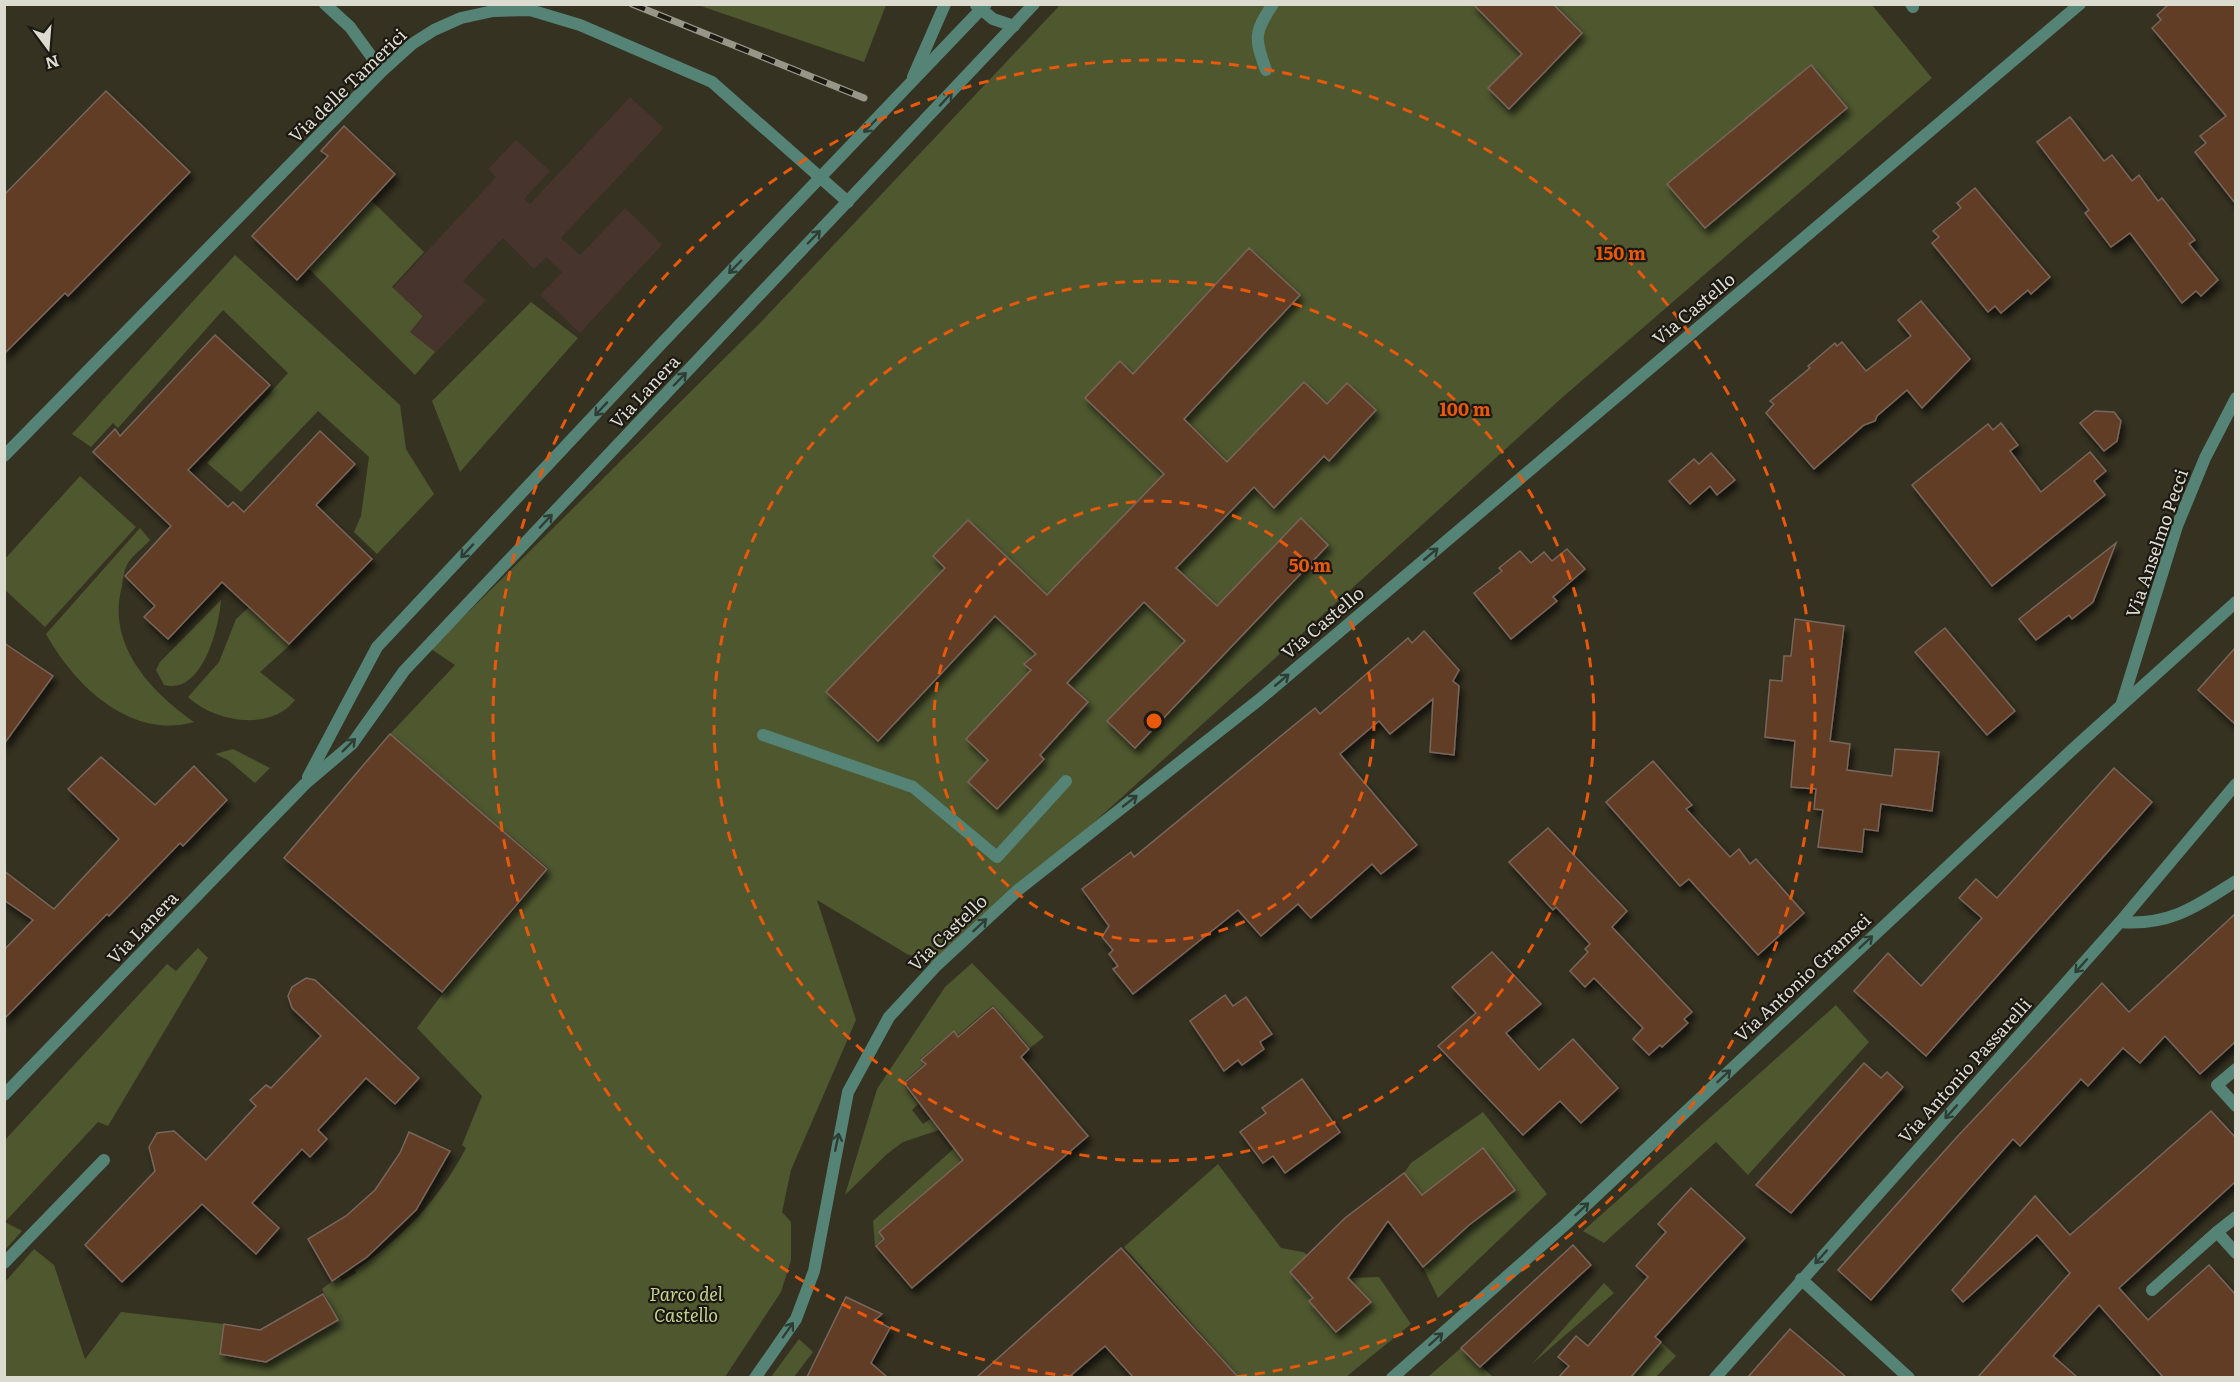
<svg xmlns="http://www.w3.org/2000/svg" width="2240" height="1382" font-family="Literata,serif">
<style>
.education{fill:#47342d}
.green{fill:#4f572f}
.building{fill:#623d26;stroke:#78665c;stroke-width:1.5;filter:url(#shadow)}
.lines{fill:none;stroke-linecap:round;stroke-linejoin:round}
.service{stroke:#558477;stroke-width:12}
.minor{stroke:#558477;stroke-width:12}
.rail-casing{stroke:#989689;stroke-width:7}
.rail{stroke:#1b1912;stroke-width:4.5;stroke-dasharray:14;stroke-linecap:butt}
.oneway{stroke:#2f3e35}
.ring{fill:none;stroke:#e8590c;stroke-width:3;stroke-dasharray:10 8}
.labels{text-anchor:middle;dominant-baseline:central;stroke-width:4.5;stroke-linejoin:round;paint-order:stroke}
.street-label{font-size:18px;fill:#dcdbd0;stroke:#1b1912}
.park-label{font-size:18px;font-style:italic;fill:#c4d48e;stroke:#1b1912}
.centre{fill:#e8590c;stroke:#1b1912;stroke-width:3}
.ring-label{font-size:18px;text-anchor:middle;font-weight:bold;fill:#e8590c;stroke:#1b1912;stroke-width:4.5;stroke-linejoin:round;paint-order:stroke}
</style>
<defs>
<filter id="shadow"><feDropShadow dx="3.5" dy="6" stdDeviation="3" flood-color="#0009"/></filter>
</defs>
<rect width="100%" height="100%" fill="#353221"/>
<polygon class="education" points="630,97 664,128 561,238 580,255 625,208 662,245 580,333 540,295 562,272 546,257 534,269 503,238 463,281 486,300 435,353 410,332 424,316 393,288 496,177 488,169 516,140 550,171 524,199 530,204"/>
<g class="green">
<polygon points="698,5 886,5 864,62"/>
<path d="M1060,5H1872L1932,78L1564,396L937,965L907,954L817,900L856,1020L791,1170L782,1212L791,1222V1260L781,1292L725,1377L5,1378V1282L34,1249L54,1265L85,1359L121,1312L224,1324L220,1354L266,1361L338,1320L322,1289L339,1276L342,1281L356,1273L355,1270C402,1239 440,1198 466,1148L462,1145L482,1096L417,1028L443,993L549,869L390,734L455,665L431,649L760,323Z"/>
<polygon points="372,201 424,252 392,287 423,316 410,332 435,352 415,375 309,269"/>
<polygon points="235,255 400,405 406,449 434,494 377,554 354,532 361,516 369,457 318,411 241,492 207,463 288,373 223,310 118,428 113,423 91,447 72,434"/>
<polygon points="531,302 578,338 460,472 432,401"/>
<polygon points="80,476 136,527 45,627 5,590 5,559"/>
<path d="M140,528L150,540C143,548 133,555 128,563C124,569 123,579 122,586C106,644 150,691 194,722C131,740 75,686 46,634Z"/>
<path d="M221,600C219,628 202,695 164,685L156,670L160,662Z"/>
<path d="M248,608L290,645L260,672L295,700C270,732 215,722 188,697L219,662L236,619Z"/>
<polygon points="233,749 270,768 255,783 228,760 215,754"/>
<polygon points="198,948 208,958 108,1126 98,1122 5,1222 22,1231 5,1250 5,1140 167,964 176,971"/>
<polygon points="972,963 1044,1037 1030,1048 993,1005 958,1035 954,1030 920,1059 924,1064 902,1083 918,1104 912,1110 923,1124 930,1119 939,1130 903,1142 887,1154 845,1195 877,1089 945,987"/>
<polygon points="1836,1005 1869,1042 1748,1175 1716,1142 1604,1243 1583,1231"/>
<polygon points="1036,1075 980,1145 879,1232 883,1239 875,1245 873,1221"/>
<polygon points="1483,1112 1547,1194 1438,1298 1423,1267 1456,1236 1411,1200 1415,1186 1404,1173 1411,1163"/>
<polygon points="1218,1164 1281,1248 1303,1252 1309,1256 1291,1272 1313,1298 1309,1302 1336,1332 1371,1303 1348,1278 1379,1277 1411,1324 1346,1377 1239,1377 1124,1247"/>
<polygon points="1604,1283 1614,1293 1532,1364"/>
<polygon points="799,1339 813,1352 794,1377 771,1377"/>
<polygon points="1661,1342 1676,1356 1656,1377 1631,1377"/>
<polygon points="1461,1348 1493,1377 1429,1376"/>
</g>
<g class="building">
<polygon points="1473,4 1553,4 1582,33 1509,109 1488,88 1522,54"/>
<polygon points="2169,4 2235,4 2235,203 2195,152 2206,143 2200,136 2226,116 2152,28 2161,20 2157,15"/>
<polygon points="1811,65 1847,108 1705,228 1667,184"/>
<polygon points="106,91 190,172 68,296 65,293 4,354 4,195"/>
<polygon points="2070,117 2104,161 2112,155 2132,181 2139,175 2158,201 2162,198 2195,240 2189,244 2218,280 2201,296 2196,291 2182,303 2130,233 2111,247 2085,213 2089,210 2037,142"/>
<polygon points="344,126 395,174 297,280 252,236 328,156 321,151"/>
<polygon points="1975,188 2050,277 2031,294 2028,290 2001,313 1995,306 1988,312 1932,243 1939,237 1933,231 1961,208 1957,203"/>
<polygon points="1249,248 1300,295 1184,419 1227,462 1304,382 1327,404 1347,383 1376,410 1329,461 1324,456 1274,508 1254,487 1176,568 1217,606 1301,518 1328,545 1135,748 1107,721 1185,641 1144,602 1067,683 1088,702 1040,755 1044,759 997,809 968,782 988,760 966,739 1031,670 1024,664 1036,654 995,616 878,741 826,692 945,568 933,556 968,520 1047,595 1164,474 1085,398 1120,361 1133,374"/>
<polygon points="1921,301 1970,359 1922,408 1907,390 1877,416 1875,421 1864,425 1814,469 1766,413 1774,404 1770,401 1810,368 1808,366 1835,343 1837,346 1842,342 1866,371 1911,336 1898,320"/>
<polygon points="215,335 270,385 188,470 228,507 233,502 244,512 320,431 355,464 316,505 372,559 289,644 222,582 168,639 144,617 155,606 125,576 171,526 93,452 115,429 120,436"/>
<polygon points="2095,411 2114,412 2121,421 2117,441 2104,451 2080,423"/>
<polygon points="2001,423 2018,445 2010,451 2041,492 2090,452 2106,471 2094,481 2105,495 1992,586 1912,485 1988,424 1993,430"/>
<polygon points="1711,453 1735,480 1717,495 1710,486 1690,504 1669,481 1694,459 1699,464"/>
<polygon points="2116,543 2093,602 2072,619 2069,615 2036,640 2019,619"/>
<polygon points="1567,549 1585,569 1553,597 1557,601 1511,639 1474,593 1502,571 1499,568 1520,551 1531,563 1544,552 1552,561"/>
<polygon points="1795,619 1844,626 1830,741 1850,744 1847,770 1892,776 1895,749 1939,752 1932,811 1881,804 1878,831 1864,829 1862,852 1818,847 1823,810 1814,809 1816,789 1791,787 1795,741 1765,737 1770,680 1782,681 1784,656 1791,656"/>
<polygon points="1945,628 2015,711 1987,735 1915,652"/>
<polygon points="1424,631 1459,670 1453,681 1459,686 1454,755 1430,752 1433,699 1390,734 1379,721 1340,754 1417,845 1381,874 1372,864 1311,918 1298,904 1261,936 1238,910 1133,994 1113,969 1118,966 1109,954 1113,950 1102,937 1109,926 1082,889 1131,852 1134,857 1315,708 1320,714 1408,638 1412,643"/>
<polygon points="4,643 53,676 4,744"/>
<polygon points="2235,648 2235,724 2198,690"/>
<polygon points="390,734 547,869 442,992 284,858"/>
<polygon points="101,757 155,805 194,766 227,800 183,846 180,843 109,916 107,914 4,1019 4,950 33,920 4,900 4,871 54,909 119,839 68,789"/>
<polygon points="1653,761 1692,805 1686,809 1730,857 1739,849 1750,864 1756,859 1804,913 1758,955 1689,879 1680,886 1606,802"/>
<polygon points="2114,768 2152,802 1926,1056 1854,991 1888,953 1921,986 1982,918 1959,898 1976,879 1997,898"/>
<polygon points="1548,828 1627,911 1612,927 1692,1012 1684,1019 1688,1023 1662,1047 1660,1045 1649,1055 1633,1039 1643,1028 1594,978 1585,987 1570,971 1588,952 1585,949 1590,944 1556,907 1553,910 1509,862"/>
<polygon points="2235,914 2235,1042 2200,1074 2165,1036 2140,1063 2123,1048 2088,1086 2081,1079 2020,1146 2013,1139 1871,1300 1838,1270 1956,1138 2102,983 2129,1012"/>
<polygon points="1492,952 1541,1004 1506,1033 1539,1070 1573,1039 1618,1088 1581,1123 1560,1101 1523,1135 1438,1046 1476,1013 1452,987"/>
<polygon points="306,978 315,980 419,1078 395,1104 366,1078 318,1130 327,1139 310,1157 302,1149 252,1203 279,1228 256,1254 202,1204 122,1282 85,1245 155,1171 149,1147 157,1133 174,1131 206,1160 256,1106 250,1100 266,1085 271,1088 321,1036 292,1008 288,996 292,987"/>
<polygon points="1225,995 1233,1006 1246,997 1272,1034 1260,1042 1264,1049 1242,1065 1238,1060 1224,1071 1190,1021"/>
<polygon points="993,1007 1029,1049 1021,1057 1088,1136 912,1288 876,1246 884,1239 879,1232 963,1160 904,1083 926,1064 921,1060 954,1031 958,1037"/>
<polygon points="1864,1063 1881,1078 1887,1072 1903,1087 1791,1213 1756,1185"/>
<polygon points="1302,1079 1340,1132 1285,1173 1273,1156 1263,1163 1240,1132 1266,1113 1262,1108"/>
<polygon points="2211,1111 2235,1137 2235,1182 2119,1288 2148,1320 2209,1265 2235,1294 2235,1377 2163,1377 2099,1305 2053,1356 2077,1377 1978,1377 2070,1273 2037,1235 1963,1302 1952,1290 2035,1196 2070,1235"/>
<polygon points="409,1132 450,1151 416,1210 367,1257 332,1281 308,1239 346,1216 375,1190 400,1153"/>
<polygon points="1483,1148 1515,1190 1469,1225 1423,1267 1388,1221 1348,1278 1371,1302 1336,1332 1309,1301 1313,1298 1290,1272 1345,1218 1404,1173 1422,1195"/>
<polygon points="1691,1188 1745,1238 1655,1337 1661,1342 1631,1377 1559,1377 1569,1366 1558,1357 1576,1336 1588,1346 1648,1277 1636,1266 1666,1232 1658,1224"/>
<polygon points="1573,1245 1591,1265 1480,1367 1461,1348"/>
<polygon points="1121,1248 1238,1377 1133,1377 1105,1346 1069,1377 977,1377"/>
<polygon points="323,1294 338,1320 266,1362 220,1354 224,1324 260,1330"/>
<polygon points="846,1297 882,1314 875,1320 890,1328 871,1363 887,1377 807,1377"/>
<polygon points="1790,1329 1846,1377 1748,1377"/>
</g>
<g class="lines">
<g class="service">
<polyline points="1911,4 1913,7"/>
<polyline points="763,735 913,787 997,857 1066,781"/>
<polyline points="4,1263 104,1160"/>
</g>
<g class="minor">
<polyline points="325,4 350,27 382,71"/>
<polyline points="976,5 993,19 1014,26"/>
<path d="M1266,70C1254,38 1254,32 1273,4"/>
<polyline points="913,77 945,4"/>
<polyline points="4,456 382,71 412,44 434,30 461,18 493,11 530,10 580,25 712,82 848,202"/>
<polyline points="2122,703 2177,526 2205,458 2236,398"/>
<polyline points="308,777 377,647 663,342 986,4"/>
<path d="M2120,922C2170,926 2195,907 2236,881"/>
<polyline points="2236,1069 2217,1085 2236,1106"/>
<polyline points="4,1095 305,784 352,744 404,671 1034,4"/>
<polyline points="2236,1217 2217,1232 2236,1253"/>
<polyline points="1801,1279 1909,1378"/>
<polyline points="2152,1290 2217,1232"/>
<polyline points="755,1378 796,1319 814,1271 848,1092 889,1017 937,965 1018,890 1260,699 2080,4"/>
<polyline points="1392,1378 1566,1224 2073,749 2236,602"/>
<polyline points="1715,1378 2120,922 2236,784"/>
</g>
<g class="rail-casing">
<polyline id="rail" points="632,4 864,98"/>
</g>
<use href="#rail" class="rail"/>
</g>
<defs><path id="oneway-shaft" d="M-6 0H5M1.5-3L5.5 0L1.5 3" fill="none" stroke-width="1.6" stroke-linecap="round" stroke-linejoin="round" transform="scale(1.5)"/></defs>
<g class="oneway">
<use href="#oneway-shaft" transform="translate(946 99) rotate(-47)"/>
<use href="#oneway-shaft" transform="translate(870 126) rotate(134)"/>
<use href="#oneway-shaft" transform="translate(814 237) rotate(-46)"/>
<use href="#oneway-shaft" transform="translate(735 267) rotate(134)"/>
<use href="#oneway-shaft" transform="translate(680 379) rotate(-46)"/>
<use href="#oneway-shaft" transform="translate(601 409) rotate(133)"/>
<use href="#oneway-shaft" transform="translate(546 521) rotate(-47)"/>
<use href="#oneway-shaft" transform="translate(467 551) rotate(133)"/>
<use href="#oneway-shaft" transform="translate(1431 554) rotate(-40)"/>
<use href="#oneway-shaft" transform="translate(1282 680) rotate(-40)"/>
<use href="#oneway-shaft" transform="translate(349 745) rotate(-45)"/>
<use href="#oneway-shaft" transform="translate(1130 801) rotate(-38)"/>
<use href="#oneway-shaft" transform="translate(980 925) rotate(-43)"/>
<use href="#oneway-shaft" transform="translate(1866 942) rotate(-43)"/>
<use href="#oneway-shaft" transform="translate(2081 966) rotate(132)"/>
<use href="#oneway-shaft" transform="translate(1724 1076) rotate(-43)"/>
<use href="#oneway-shaft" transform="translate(1951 1112) rotate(132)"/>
<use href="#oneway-shaft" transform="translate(837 1142) rotate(-78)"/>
<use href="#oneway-shaft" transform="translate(1582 1209) rotate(-43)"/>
<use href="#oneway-shaft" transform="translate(1821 1257) rotate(132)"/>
<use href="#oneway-shaft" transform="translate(788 1330) rotate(-55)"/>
<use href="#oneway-shaft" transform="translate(1436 1339) rotate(-42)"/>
</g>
<g class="ring">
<circle cx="1154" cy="721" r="220"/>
<circle cx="1154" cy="721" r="440"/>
<path d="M1073 1377A661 661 0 1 1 1235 1377"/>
</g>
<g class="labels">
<g class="street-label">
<text transform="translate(347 85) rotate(-44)">Via delle Tamerici</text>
<text transform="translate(1693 308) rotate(-40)">Via Castello</text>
<text transform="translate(644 391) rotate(-47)">Via Lanera</text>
<text transform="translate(2156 543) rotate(-71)">Via Anselmo Pecci</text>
<text transform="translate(1322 622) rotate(-40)">Via Castello</text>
<text transform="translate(142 927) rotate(-46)">Via Lanera</text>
<text transform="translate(947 932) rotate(-44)">Via Castello</text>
<text transform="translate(1802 977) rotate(-43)">Via Antonio Gramsci</text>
<text transform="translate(1964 1070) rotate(-48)">Via Antonio Passarelli</text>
</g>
<g class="park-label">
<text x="686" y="1293">Parco del<tspan x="686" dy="21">Castello</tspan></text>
</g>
</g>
<circle cx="1154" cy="721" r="9" class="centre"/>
<g class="ring-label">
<text x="1621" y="260">150 m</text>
<text x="1465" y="416">100 m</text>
<text x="1310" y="572">50 m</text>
</g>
<rect width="2240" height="1382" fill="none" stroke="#dcdbd0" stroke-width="12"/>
<g transform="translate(48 48) rotate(164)" stroke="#1b1912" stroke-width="4.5" paint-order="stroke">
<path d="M0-4.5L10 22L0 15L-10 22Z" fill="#dcdbd0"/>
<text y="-9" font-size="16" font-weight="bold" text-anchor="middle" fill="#dcdbd0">N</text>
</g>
</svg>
